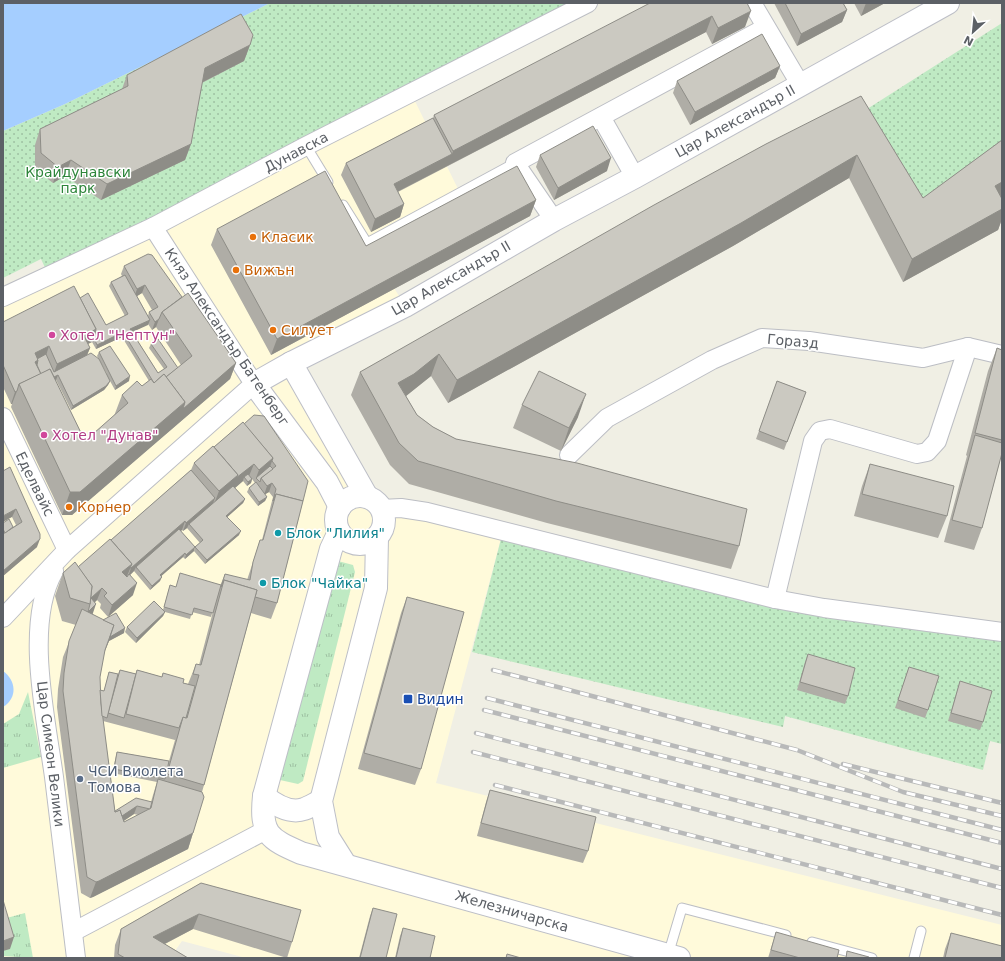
<svg xmlns="http://www.w3.org/2000/svg" width="1005" height="961" font-family="'DejaVu Sans',sans-serif">
<style>
.commercial{fill:#fffada}
.grass{fill:url(#grass-tufts)}
.park{fill:url(#park-dots)}
.water{fill:#a5ceff}
.lines{fill:none;stroke-linecap:round;stroke-linejoin:round}
.lane-casing{stroke:#bcbec4;stroke-width:11}
.street-casing{stroke:#bcbec4;stroke-width:20}
.secondary-casing{stroke:#bdbfc7;stroke-width:24}
.lane{stroke:#fff;stroke-width:9}
.street{stroke:#fff;stroke-width:18}
.secondary{stroke:#fff;stroke-width:22}
.rail-casing{stroke:#b8b9b9;stroke-width:4.5}
.rail{stroke:#fff;stroke-width:3;stroke-dasharray:9;stroke-linecap:butt}
.wall{fill:#afada6;fill-rule:evenodd}
.shaded-wall{fill:#8e8d87}
.building{fill:#cbc9c1;stroke:#8e8d87}
.food-dot{fill:#e8710a;stroke:#fff;stroke-width:1.5}
.hotel-dot{fill:#d1479c;stroke:#fff;stroke-width:1.5}
.culture-dot{fill:#0f9aa8;stroke:#fff;stroke-width:1.5}
.transit-dot{fill:#1a4fb4;stroke:#fff;stroke-width:1.5}
.service-dot{fill:#5c6f8a;stroke:#fff;stroke-width:1.5}
.labels{text-anchor:middle;dominant-baseline:central;stroke-width:3;stroke-linejoin:round;paint-order:stroke}
.street-label{font-size:14px;fill:#5c6066;stroke:#fff}
.park-label{font-size:14px;fill:#2d853a;stroke:#fff}
.food-label{font-size:14px;fill:#c56008;stroke:#fff;text-anchor:start}
.hotel-label{font-size:14px;fill:#b23c85;stroke:#fff;text-anchor:start}
.culture-label{font-size:14px;fill:#0d838f;stroke:#fff;text-anchor:start}
.transit-label{font-size:14px;fill:#164399;stroke:#fff;text-anchor:start}
.service-label{font-size:14px;fill:#4e5e75;stroke:#fff;text-anchor:start}
</style>
<defs>
<pattern id="grass-tufts" width="24" height="20" patternUnits="userSpaceOnUse"><rect width="24" height="20" fill="#bfeac3"/><path d="M3 7l-1-3M5 7V3M7 7l1-3M15 17l-1-3M17 17v-4M19 17l1-3" fill="none" stroke="#9ec1a2"/></pattern>
<pattern id="park-dots" width="8" height="8" patternUnits="userSpaceOnUse"><rect width="8" height="8" fill="#bfeac3"/><path d="M2 2h.1M6 6h.1" fill="none" stroke="#9ec1a2" stroke-width="1.8" stroke-linecap="round"/></pattern>
</defs>
<rect width="100%" height="100%" fill="#f0efe4"/>
<polygon class="commercial" points="411,93 460,193 367,243 405,306 291,364 367,497 401,508 503,531 436,783 1002,925 1002,958 246,958 182,941 170,958 3,958 3,297"/>
<g class="grass">
<polygon points="338,561 353,565 355,572 303,781 298,784 280,780 277,774"/>
<polygon points="28,692 41,757 3,768 3,724 19,714"/>
<polygon points="25,913 33,958 3,956 3,919"/>
</g>
<g class="park">
<polygon points="270,3 588,3 49,276 41,259 3,278 3,131 65,104"/>
<polygon points="1002,23 1002,156 915,220 853,118"/>
<polygon points="503,531 646,567 1002,632 1002,744 990,741 983,770 785,716 783,727 472,652"/>
</g>
<g class="water">
<polygon points="3,3 270,3 65,104 3,131"/>
<path d="M3,671C16,680 18,698 3,707Z"/>
</g>
<g class="lines">
<g class="lane-casing">
<g id="lane">
<polyline points="306,146 328,182"/>
<polyline points="343,205 367,243 515,163"/>
<polyline points="812,942 872,958"/>
<polyline points="668,955 682,908 786,935"/>
<polyline points="914,958 921,931"/>
</g>
</g>
<g class="street-casing">
<g id="street">
<polyline points="752,3 800,84"/>
<polyline points="601,117 635,177"/>
<polyline points="554,220 515,163 765,28"/>
<polyline points="3,297 153,227 306,146 588,3"/>
<polyline points="3,417 67,550"/>
<polyline points="569,455 607,418 712,360 762,338 809,341 923,358 968,347 1002,355"/>
<polyline points="381,509 401,508 427,512 775,599 824,608 1002,632"/>
<path d="M54,571C24,624 46,718 54,777C61,837 69,898 76,958"/>
<polyline points="775,599 813,441 820,431 830,429 917,454 927,452 937,441 968,347"/>
<polyline points="3,618 67,550 254,384 153,227"/>
<polyline points="73,932 266,830"/>
</g>
</g>
<g class="secondary-casing">
<g id="secondary">
<polyline points="291,363 367,497"/>
<circle cx="360" cy="520" r="24"/>
<polyline points="340,507 327,482 254,384 291,363 405,306 554,220 635,177 948,3"/>
<path d="M339,532L331,549L264,796C260,834 269,839 301,853L679,958"/>
<path d="M264,796C274,804 290,814 304,809C310,807 316,803 321,801"/>
<polyline points="345,864 328,837 321,801 376,588 377,537"/>
</g>
</g>
<use href="#lane" class="lane"/>
<use href="#street" class="street"/>
<use href="#secondary" class="secondary"/>
<g class="rail-casing">
<g id="rail">
<polyline points="493,670 797,750 903,792 1002,816"/>
<polyline points="487,698 1002,830"/>
<polyline points="484,710 1002,843"/>
<polyline points="476,733 1002,869"/>
<polyline points="473,752 1002,888"/>
<polyline points="843,764 1002,803"/>
<polyline points="495,785 1002,915"/>
</g>
</g>
<use href="#rail" class="rail"/>
</g>
<g class="wall">
<polygon points="747,3 745,27 712,44 706,32 398,192 404,204 400,217 371,232 341,175 346,163 433,118 434,115"/>
<polygon points="774,3 843,3 847,10 842,22 797,46"/>
<polygon points="854,3 885,3 861,16"/>
<polygon points="250,45 244,61 202,83 191,144 185,160 101,200 65,176 53,183 35,169 35,145 40,129 122,89 127,75"/>
<polygon points="780,66 775,78 690,125 673,93 677,81"/>
<polygon points="861,96 923,198 1002,140 1002,219 998,230 903,282 849,178 733,246 448,403 431,376 406,396 417,415 433,427 456,439 739,546 731,569 547,523 409,484 390,465 351,395 360,372"/>
<polygon points="540,155 607,171 554,200 536,167"/>
<polygon points="536,200 530,216 271,355 211,245 217,229 366,246"/>
<path d="M124,266L182,297L236,363L230,379L72,515H62L11,407L12,404H11L3,387V322L80,298L106,325L125,316L109,286L111,282L122,276L121,274ZM142,293L152,310L149,312L148,316L137,296ZM148,324L152,330L156,327L181,365L178,368L151,344L149,348L164,369L158,373L132,332ZM122,337L149,381L142,386L122,395L114,416L85,441L55,380H56L71,410L104,390L108,385L110,381L115,390L129,381L99,352L97,356L107,374L87,355L90,348L88,344L92,342L96,349Z"/>
<polygon points="997,348 1002,350 1002,453 982,528 974,550 944,542 967,456 966,455 988,371"/>
<polygon points="777,381 806,392 784,450 756,439"/>
<polygon points="522,405 578,417 561,451 513,428"/>
<path d="M243,422L303,501L277,603L271,619L251,613L204,785L202,792L193,833L188,849L93,897L90,898L81,893L57,707L58,689L63,657L76,625L62,621L55,596L63,573L78,567L111,540L191,470L194,463L214,447ZM252,479L255,483L249,488L247,492L258,506L265,501L267,497L265,494L269,492L273,497L262,540H260L255,556L247,580L225,574L220,586L176,587L170,585L163,610L127,627L125,632L136,643L163,616L165,612L190,619L192,612L211,617L216,600L199,665L196,664L188,684L183,683L163,673L162,677L137,670L136,674L120,670L118,674L109,672L104,691L100,690V677L104,652L109,641L124,633L92,614L95,602L97,600L101,604L100,608L108,617L133,595L130,575L134,571L150,590L160,581L161,576L183,557L185,559L194,551L181,531L182,530L183,531L187,528L200,543L195,547L194,551L205,564L239,535L227,517L243,503L245,499L235,488L243,481L247,486L251,483ZM103,721L175,740L169,761L117,752L116,756L112,773L157,782L153,795L151,802L115,811ZM134,814L138,815L124,822V821Z"/>
<polygon points="870,464 947,516 938,538 854,516 862,486"/>
<polygon points="3,471 37,547 3,576 3,523 13,527 16,525 12,517"/>
<polygon points="407,597 421,769 415,785 358,769 401,613"/>
<polygon points="808,654 848,696 845,704 797,690 805,662"/>
<polygon points="909,667 928,710 925,718 895,708"/>
<polygon points="960,681 983,722 980,730 948,721"/>
<polygon points="490,790 588,851 583,863 477,836 486,802"/>
<polygon points="201,883 292,942 287,958 193,929 165,944 188,958 114,958 115,945 121,929"/>
<polygon points="373,908 386,958 359,958 370,916"/>
<polygon points="403,928 430,958 395,958 400,936"/>
<polygon points="776,932 837,958 768,958"/>
<polygon points="951,933 1002,958 943,958 945,949"/>
</g>
<g class="shaded-wall">
<polygon points="866,3 885,3 861,16"/>
<polygon points="847,10 842,22 797,46 801,34"/>
<polygon points="751,11 745,27 712,44 718,28"/>
<polygon points="712,16 706,32 389,196 394,184 452,154 453,151"/>
<polygon points="250,45 244,61 199,84 205,68"/>
<polygon points="780,66 775,78 690,125 695,112"/>
<polygon points="191,144 185,160 101,200 107,184"/>
<polygon points="857,155 849,178 733,246 448,403 457,380"/>
<polygon points="611,158 607,171 554,200 558,188"/>
<polygon points="71,160 65,176 53,183 58,167"/>
<polygon points="1002,182 1002,200 995,186"/>
<polygon points="536,200 530,216 271,355 277,339"/>
<polygon points="404,204 400,217 371,232 375,219"/>
<polygon points="1002,209 1002,219 998,230 903,282 912,259"/>
<polygon points="145,285 142,293 134,298 137,289"/>
<polygon points="159,319 156,327 152,330 155,322"/>
<polygon points="150,320 148,325 128,334 130,329"/>
<polygon points="96,329 92,342 79,348 84,336"/>
<polygon points="123,332 122,337 96,349 97,345"/>
<polygon points="49,346 45,359 34,373 35,353"/>
<polygon points="90,348 85,360 53,376 57,364"/>
<polygon points="439,354 431,376 406,396 398,383"/>
<polygon points="236,363 230,379 72,515 62,515 70,492"/>
<polygon points="58,375 56,380 41,387 42,383"/>
<polygon points="130,376 129,381 115,390 116,386"/>
<polygon points="110,381 108,385 104,390 71,410 73,406"/>
<polygon points="17,391 12,404 11,404 15,392"/>
<polygon points="586,394 578,417 561,451 569,428"/>
<polygon points="273,458 269,470 256,478 259,470"/>
<polygon points="254,464 249,476 244,477 243,481 213,507 219,491 238,475"/>
<polygon points="252,479 251,483 247,486 248,482"/>
<polygon points="272,483 269,492 264,495 267,486"/>
<polygon points="267,497 265,501 258,506 259,502"/>
<polygon points="215,498 212,506 189,524 187,528 183,531 186,523"/>
<polygon points="245,499 243,503 224,520 226,516"/>
<polygon points="16,509 12,517 3,522 3,516"/>
<polygon points="185,521 182,530 137,569 136,567 134,571 128,577 131,568"/>
<polygon points="241,531 239,535 205,564 207,560"/>
<polygon points="40,539 37,547 3,576 3,571"/>
<polygon points="195,547 194,551 185,559 186,555"/>
<polygon points="185,553 183,557 158,579 160,575"/>
<polygon points="132,564 127,576 118,584 122,572"/>
<polygon points="162,577 160,581 150,590 152,586"/>
<polygon points="137,583 133,595 108,617 112,605"/>
<polygon points="102,588 97,600 89,608 90,604 91,598"/>
<polygon points="96,604 92,616 87,612"/>
<polygon points="165,612 163,616 136,643 137,638"/>
<polygon points="114,625 125,628 124,633 109,641 99,666"/>
<polygon points="137,806 134,814 114,827 112,820"/>
<polygon points="193,833 188,849 93,897 90,898 96,882"/>
<polygon points="199,914 193,929 147,953 153,937"/>
<polygon points="14,937 10,949 3,951 3,941"/>
</g>
<g class="building">
<polygon points="650,3 747,3 751,11 718,28 712,16 453,151 434,115"/>
<polygon points="785,3 843,3 847,10 801,34"/>
<polygon points="241,14 253,35 250,45 205,68 191,144 107,184 71,160 58,167 41,153 40,129 128,86 127,75"/>
<polygon points="762,34 780,66 695,112 677,81"/>
<polygon points="861,96 923,198 1002,140 1002,182 995,186 1002,199 1002,209 912,259 857,155 741,223 457,380 439,354 414,374 398,383 417,415 433,427 456,439 577,463 747,509 739,546 556,501 418,461 399,443 360,372 654,205 766,144"/>
<polygon points="433,118 452,154 394,184 404,204 375,219 346,163"/>
<polygon points="593,126 611,158 558,188 540,155"/>
<polygon points="517,166 536,200 277,339 217,229 325,171 366,246"/>
<polygon points="148,254 152,255 182,297 162,312 159,319 155,322 149,312 158,307 145,285 137,289 124,266"/>
<polygon points="125,275 150,320 130,329 158,373 167,367 151,344 158,339 178,368 166,377 164,374 154,383 123,332 97,345 94,338 96,329 80,298 88,293 106,325 128,314 111,282"/>
<polygon points="74,286 96,329 84,336 90,348 57,364 49,346 35,353 38,360 35,362 41,374 19,384 17,391 15,392 3,365 3,322"/>
<polygon points="188,293 236,363 183,409 185,402 166,377 192,356 162,312"/>
<polygon points="110,346 130,376 116,386 99,352"/>
<polygon points="997,348 1002,350 1002,440 975,433"/>
<polygon points="91,353 99,359 110,381 106,386 73,406 58,375 54,377 50,369 41,374 37,365 38,360 37,359 46,354 54,372"/>
<polygon points="50,369 85,441 128,403 122,395 137,381 142,386 151,379 154,383 164,374 185,402 80,492 70,492 19,384"/>
<polygon points="539,371 586,394 569,428 522,405"/>
<polygon points="777,381 806,392 787,442 759,431"/>
<polygon points="254,415 264,416 308,481 303,501 276,494 273,501 276,489 272,483 267,486 261,478 276,466 272,461 273,458 244,424"/>
<polygon points="243,422 273,458 259,470 254,464 236,478 238,475 214,447"/>
<polygon points="975,435 1002,443 1002,453 982,528 952,520"/>
<polygon points="213,446 238,475 219,491 194,463"/>
<polygon points="870,464 954,486 947,516 862,494"/>
<polygon points="270,466 273,469 261,478 260,482 256,478"/>
<polygon points="10,467 40,534 40,539 3,571 3,534 22,522 16,509 3,516 3,471"/>
<polygon points="191,470 215,498 186,523 185,521 131,568 130,568 132,564 111,540"/>
<polygon points="248,474 252,479 248,482 244,477"/>
<polygon points="256,482 267,497 259,502 249,488"/>
<polygon points="233,486 245,499 226,516 241,531 207,560 195,547 203,540 189,524"/>
<polygon points="276,494 303,501 277,603 255,597 257,590 224,580 221,587 225,574 250,580 253,562 260,540 263,540"/>
<polygon points="9,519 13,527 5,533 3,529 3,523"/>
<polygon points="179,529 195,547 186,555 185,553 160,575 162,577 152,586 136,567"/>
<polygon points="110,539 132,564 122,572 127,577 129,574 137,583 112,605 104,596 107,593 102,588 91,598 96,604 88,612 90,604 92,586 78,567"/>
<polygon points="75,562 92,586 90,604 70,598 63,573"/>
<polygon points="180,573 221,585 213,613 194,608 192,615 164,607 170,585 176,587"/>
<polygon points="224,580 257,590 204,785 167,774 183,717 187,718 199,675 193,674 196,664 201,665"/>
<polygon points="407,597 464,612 421,769 364,753"/>
<polygon points="154,601 165,612 137,638 127,627"/>
<polygon points="82,609 114,625 105,650 100,677 101,703 115,812 120,810 124,822 151,808 158,779 202,792 204,797 193,833 99,881 96,882 87,877 63,691 64,673 69,641"/>
<polygon points="116,613 125,628 110,637 114,625 103,620"/>
<polygon points="808,654 855,668 848,696 800,682"/>
<polygon points="909,667 939,676 928,710 898,700"/>
<polygon points="120,670 136,674 124,718 108,713"/>
<polygon points="137,670 162,677 163,673 184,679 183,683 195,686 186,718 183,717 179,728 126,714"/>
<polygon points="109,672 118,674 107,718 102,716 100,690 104,691"/>
<polygon points="960,681 992,691 983,722 951,713"/>
<polygon points="117,752 169,761 165,779 114,769"/>
<polygon points="490,790 596,817 588,851 481,823"/>
<polygon points="136,798 152,802 150,809 137,806 122,816 120,810 115,812 115,811"/>
<polygon points="201,883 301,910 292,942 199,914 153,937 188,958 125,958 118,954 121,929"/>
<polygon points="3,900 14,937 3,941"/>
<polygon points="373,908 397,914 386,958 360,958"/>
<polygon points="403,928 435,936 430,958 396,958"/>
<polygon points="776,932 839,950 837,958 800,958 771,950"/>
<polygon points="951,933 1002,946 1002,958 945,958"/>
<polygon points="847,951 869,957 869,958 846,958"/>
<polygon points="507,954 521,958 506,958"/>
</g>
<g class="food-dot">
<circle cx="253" cy="237" r="4"/>
<circle cx="236" cy="270" r="4"/>
<circle cx="273" cy="330" r="4"/>
<circle cx="69" cy="507" r="4"/>
</g>
<g class="hotel-dot">
<circle cx="52" cy="335" r="4"/>
<circle cx="44" cy="435" r="4"/>
</g>
<g class="culture-dot">
<circle cx="278" cy="533" r="4"/>
<circle cx="263" cy="583" r="4"/>
</g>
<rect class="transit-dot" x="403" y="694" width="10" height="10" rx="2"/>
<circle class="service-dot" cx="80" cy="779" r="4"/>
<g class="labels">
<g class="street-label">
<text transform="translate(735 121) rotate(-29)">Цар Александър II</text>
<text transform="translate(296 152) rotate(-28)">Дунавска</text>
<text transform="translate(451 278) rotate(-30)">Цар Александър II</text>
<text transform="translate(227 337) rotate(56)">Княз Александър Батенберг</text>
<text transform="translate(793 341) rotate(5)">Горазд</text>
<text transform="translate(35 484) rotate(64)">Еделвайс</text>
<text transform="translate(51 754) rotate(83)">Цар Симеон Велики</text>
<text transform="translate(512 911) rotate(16)">Железничарска</text>
</g>
<g class="park-label">
<text x="78" y="172">Крайдунавски<tspan x="78" dy="16">парк</tspan></text>
</g>
<g class="food-label">
<text x="261" y="237">Класик</text>
<text x="244" y="270">Вижън</text>
<text x="281" y="330">Силует</text>
<text x="77" y="507">Корнер</text>
</g>
<g class="hotel-label">
<text x="60" y="335">Хотел "Нептун"</text>
<text x="52" y="435">Хотел "Дунав"</text>
</g>
<g class="culture-label">
<text x="286" y="533">Блок "Лилия"</text>
<text x="271" y="583">Блок "Чайка"</text>
</g>
<g class="transit-label">
<text x="417" y="699">Видин</text>
</g>
<g class="service-label">
<text x="88" y="771">ЧСИ Виолета<tspan x="88" dy="16">Томова</tspan></text>
</g>
</g>
<rect width="1005" height="961" fill="none" stroke="#5c6066" stroke-width="8"/>
<g transform="translate(973 32) rotate(207)" stroke="#ffffff" stroke-width="3" paint-order="stroke">
<path d="M0-3L7 15L0 10L-7 15Z" fill="#5c6066"/>
<text y="-6" font-size="11" font-weight="bold" text-anchor="middle" fill="#5c6066">N</text>
</g>
</svg>
